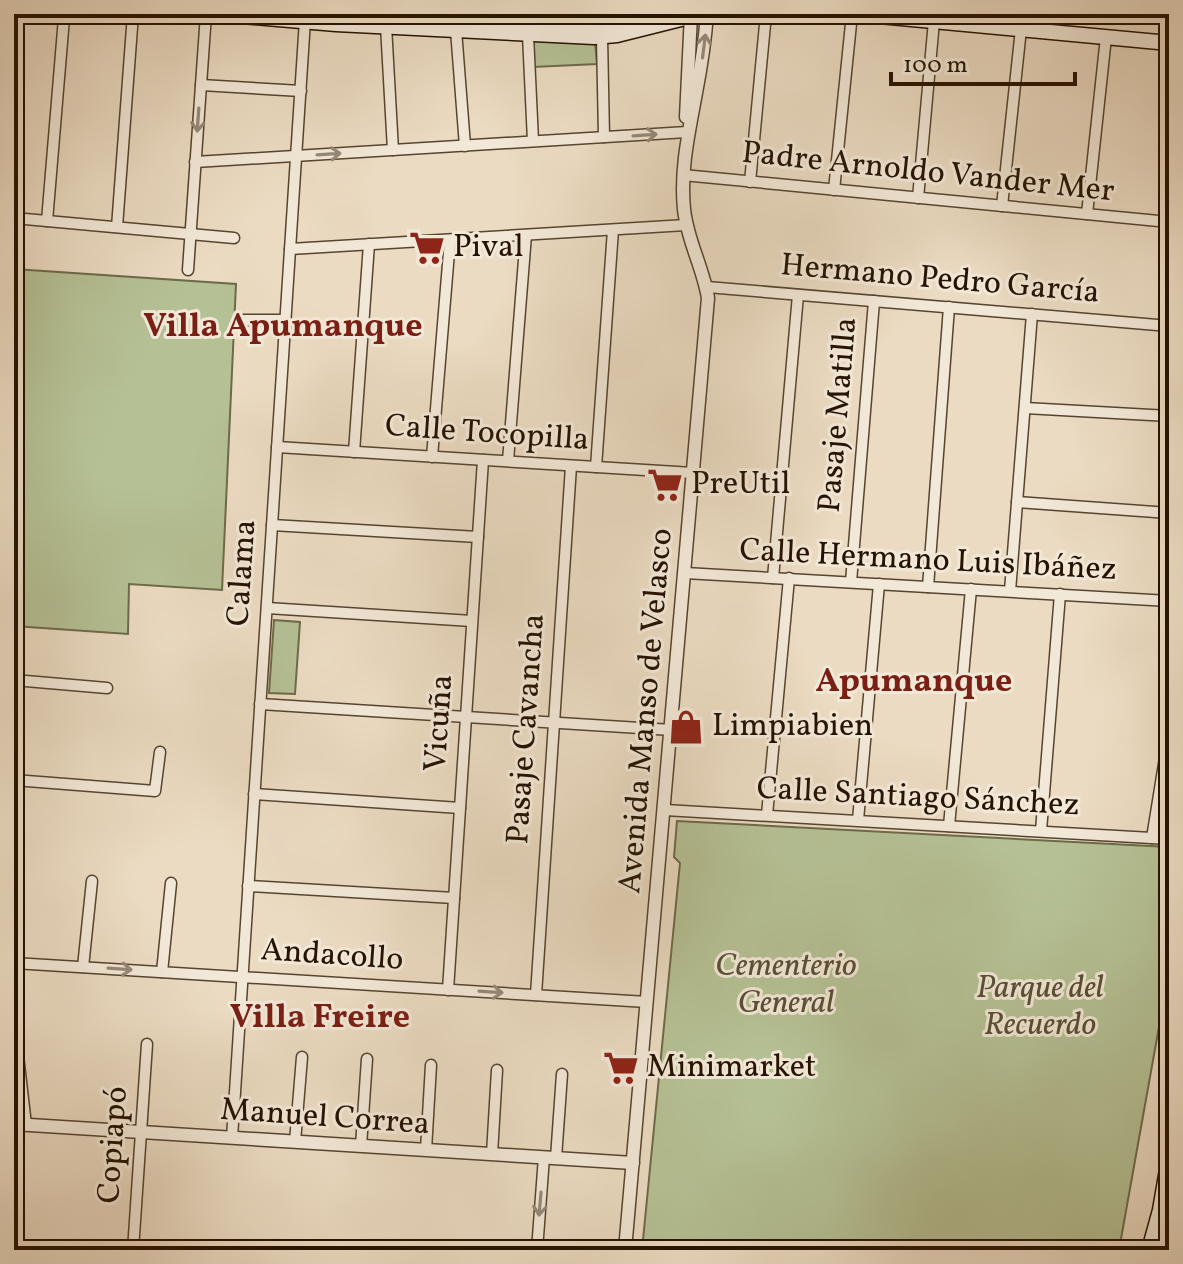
<svg xmlns="http://www.w3.org/2000/svg" width="1183" height="1264" font-family="Vollkorn,serif">
<style>
.green{fill:#b5c195;stroke:#6d6a4a;stroke-width:2}
.lines{fill:none;stroke-linecap:round;stroke-linejoin:round}
.minor-casing{stroke:#564430;stroke-width:13}
.tertiary-casing{stroke:#564430;stroke-width:15}
.secondary-casing{stroke:#251200;stroke-width:17}
.minor{stroke:#f2e8d7;stroke-width:10}
.tertiary{stroke:#f2e8d7;stroke-width:12}
.secondary{stroke:#f2e8d7;stroke-width:14}
.oneway{stroke:#968876}
.labels{text-anchor:middle;dominant-baseline:central;stroke-width:6;stroke-linejoin:round;paint-order:stroke}
.street-label{font-size:32px;fill:#251200;stroke:#f2e8d7}
.poi-label{font-size:32px;fill:#251200;stroke:#f2e8d7;text-anchor:start}
.park-label{font-size:32px;font-style:italic;fill:#574f34;stroke:#f2e8d7}
.neighbourhood-label{font-size:34px;font-weight:bold;fill:#7a1f14;stroke:#f2e8d7}
</style>
<rect width="100%" height="100%" fill="#ebdbc2"/>
<filter id="stains"><feTurbulence type="fractalNoise" baseFrequency=".0025" numOctaves="4"/><feColorMatrix values="0 0 0 0 .2 0 0 0 0 .09 0 0 0 0 .02 0 0 0 .5 -.17"/></filter>
<radialGradient id="worn" r=".72"><stop offset=".6" stop-color="#630" stop-opacity="0"/><stop offset="1" stop-color="#630" stop-opacity=".3"/></radialGradient>
<g class="green">
<polygon points="531,39 595,42 597,64 533,67"/>
<polygon points="14,269 236,284 222,590 129,584 128,634 14,626"/>
<polygon points="274,620 300,622 295,694 269,693"/>
<polygon points="677,821 1169,847 1169,971 1119,1250 642,1250 680,863 674,857"/>
</g>
<g class="lines">
<g class="minor-casing">
<g id="minor">
<polyline points="386,26 393,150"/>
<polyline points="456,30 465,146"/>
<polyline points="528,35 533,141"/>
<polyline points="602,37 604,137"/>
<polyline points="201,85 301,91"/>
<polyline points="195,162 687,132"/>
<polyline points="683,175 1169,222"/>
<polyline points="750,182 766,14"/>
<polyline points="834,190 852,14"/>
<polyline points="918,198 934,21"/>
<polyline points="1002,206 1021,29"/>
<polyline points="1087,214 1106,37"/>
<polyline points="14,218 234,238"/>
<polyline points="47,221 64,18"/>
<polyline points="117,227 133,14"/>
<polyline points="290,249 686,225"/>
<polyline points="188,270 206,14"/>
<polyline points="707,287 1169,326"/>
<polyline points="241,320 286,320"/>
<polyline points="1025,408 1169,416"/>
<polyline points="277,447 693,473"/>
<polyline points="354,452 369,244"/>
<polyline points="432,457 450,240"/>
<polyline points="508,461 526,235"/>
<polyline points="596,467 613,230"/>
<polyline points="1017,502 1169,513"/>
<polyline points="272,525 478,537"/>
<polyline points="685,573 1169,601"/>
<polyline points="773,578 798,295"/>
<polyline points="851,582 874,301"/>
<polyline points="928,587 949,307"/>
<polyline points="1010,591 1032,314"/>
<polyline points="267,608 472,621"/>
<polyline points="14,680 107,688"/>
<polyline points="260,704 672,730"/>
<polyline points="14,780 155,791 160,752"/>
<polyline points="254,794 460,808"/>
<polyline points="665,810 1169,839"/>
<polyline points="767,815 789,578"/>
<polyline points="858,820 879,584"/>
<polyline points="949,826 971,589"/>
<polyline points="1041,831 1060,594"/>
<polyline points="1152,838 1169,733"/>
<polyline points="248,886 454,898"/>
<polyline points="14,963 647,1002"/>
<polyline points="83,967 92,881"/>
<polyline points="162,972 171,883"/>
<polyline points="448,990 483,460"/>
<polyline points="536,995 571,466"/>
<polyline points="14,1021 26,1125"/>
<polyline points="232,1138 305,20 312,14"/>
<polyline points="295,1142 302,1057"/>
<polyline points="361,1146 367,1059"/>
<polyline points="426,1150 431,1065"/>
<polyline points="492,1154 497,1070"/>
<polyline points="556,1158 562,1074"/>
<polyline points="133,1250 147,1044"/>
<polyline points="537,1250 544,1157"/>
</g>
</g>
<g class="tertiary-casing">
<g id="tertiary">
<polyline points="686,117 691,14"/>
<polyline points="14,1124 633,1163"/>
<path d="M625,1250L708,298C703,267 687,240 684,209C680,169 689,132 696,93C701,67 705,41 707,14"/>
</g>
</g>
<g class="secondary-casing">
<g id="secondary">
<polyline points="218,14 336,24 594,37 617,35 701,14"/>
<polyline points="419,14 586,26 610,24 644,14"/>
<polyline points="858,14 1169,43"/>
<polyline points="1149,1250 1160,1210 1169,1158"/>
</g>
</g>
<use href="#minor" class="minor"/>
<use href="#tertiary" class="tertiary"/>
<use href="#secondary" class="secondary"/>
</g>
<defs><path id="oneway-shaft" d="M-6 0H5M1.5-3L5.5 0L1.5 3" fill="none" stroke-width="1.6" stroke-linecap="round" stroke-linejoin="round" transform="scale(2)"/></defs>
<g class="oneway">
<use href="#oneway-shaft" transform="translate(704 46) rotate(-83)"/>
<use href="#oneway-shaft" transform="translate(198 120) rotate(94)"/>
<use href="#oneway-shaft" transform="translate(645 135) rotate(-4)"/>
<use href="#oneway-shaft" transform="translate(329 154) rotate(-4)"/>
<use href="#oneway-shaft" transform="translate(120 969) rotate(4)"/>
<use href="#oneway-shaft" transform="translate(491 992) rotate(4)"/>
<use href="#oneway-shaft" transform="translate(540 1204) rotate(95)"/>
</g>
<defs>
<g id="supermarket-bare" transform="scale(2.76)"><path d="M-6-5.5h2.5l.6 2H6L4.5 2H-2.5L-4.4-4H-6ZM-1.5 3.2a1.3 1.3 0 1 0 .1 0ZM3 3.2a1.3 1.3 0 1 0 .1 0Z" fill="#8f2418" stroke="#f2e8d7" stroke-width="2.5" paint-order="stroke"/></g>
<g id="shop-bare" transform="scale(2.76)"><path d="M-5-2.5h2.3a2.7 3.5 0 0 1 5.4 0H5L5.5 6h-11ZM-1.5-2.5h3a1.5 2.3 0 0 0-3 0Z" fill="#8f2418" stroke="#f2e8d7" stroke-width="2.5" paint-order="stroke"/></g>
</defs>
<g fill-rule="evenodd">
<use href="#supermarket-bare" x="427" y="248"/>
<use href="#supermarket-bare" x="665" y="485"/>
<use href="#shop-bare" x="686" y="727"/>
<use href="#supermarket-bare" x="621" y="1068"/>
</g>
<g class="labels">
<g class="street-label">
<text transform="translate(928 173) rotate(6)">Padre Arnoldo Vander Mer</text>
<text transform="translate(940 280) rotate(5)">Hermano Pedro García</text>
<text transform="translate(839 415) rotate(-85)">Pasaje Matilla</text>
<text transform="translate(487 434) rotate(4)">Calle Tocopilla</text>
<text transform="translate(928 561) rotate(3)">Calle Hermano Luis Ibáñez</text>
<text transform="translate(243 573) rotate(-86)">Calama</text>
<text transform="translate(647 711) rotate(-85)">Avenida Manso de Velasco</text>
<text transform="translate(440 723) rotate(-86)">Vicuña</text>
<text transform="translate(527 729) rotate(-86)">Pasaje Cavancha</text>
<text transform="translate(918 798) rotate(3)">Calle Santiago Sánchez</text>
<text transform="translate(332 956) rotate(4)">Andacollo</text>
<text transform="translate(325 1118) rotate(4)">Manuel Correa</text>
<text transform="translate(114 1145) rotate(-86)">Copiapó</text>
</g>
<g class="poi-label">
<text x="453" y="248">Pival</text>
<text x="691" y="485">PreUtil</text>
<text x="712" y="727">Limpiabien</text>
<text x="647" y="1068">Minimarket</text>
</g>
<g class="park-label">
<text x="786" y="967">Cementerio<tspan x="786" dy="37">General</tspan></text>
<text x="1040" y="989">Parque del<tspan x="1040" dy="37">Recuerdo</tspan></text>
</g>
<g class="neighbourhood-label">
<text x="283" y="327">Villa Apumanque</text>
<text x="914" y="682">Apumanque</text>
<text x="320" y="1018">Villa Freire</text>
</g>
</g>
<rect width="1183" height="1264" fill="none" stroke="#ebdbc2" stroke-width="48"/>
<rect x="16" y="16" width="1151" height="1232" fill="none" stroke="#251200" stroke-width="4"/>
<rect x="24" y="24" width="1135" height="1216" fill="none" stroke="#251200" stroke-width="2"/>
<path d="M891 72v12h184v-12" fill="none" stroke="#251200" stroke-width="4"/>
<text x="903" y="72" font-size="24" fill="#251200" stroke="#f2e8d7" stroke-width="6" paint-order="stroke">100 m</text>
<rect width="100%" height="100%" filter="url(#stains)"/>
<rect width="100%" height="100%" fill="url(#worn)"/>
</svg>
